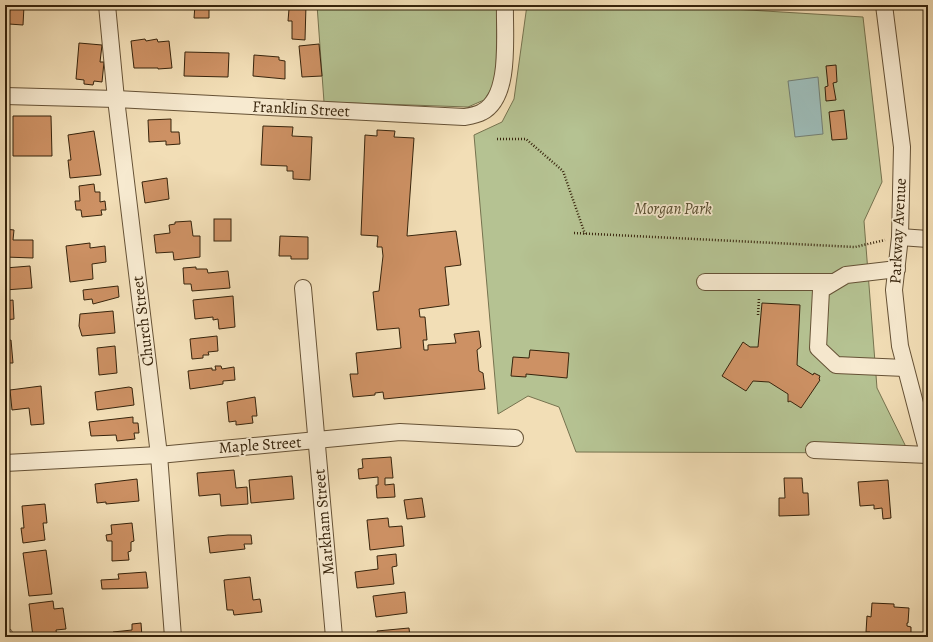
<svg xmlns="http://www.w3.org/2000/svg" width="933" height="642" font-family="Alegreya,serif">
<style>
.green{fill:#b5c292;stroke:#76734f}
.water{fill:#9dbbb7;stroke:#747f73}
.building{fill:#cd9164;stroke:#37240c}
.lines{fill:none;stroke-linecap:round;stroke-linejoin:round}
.minor-casing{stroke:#665236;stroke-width:18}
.path{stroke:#37240c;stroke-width:2.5;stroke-dasharray:1 2;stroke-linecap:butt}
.minor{stroke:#f7ead0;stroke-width:16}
.labels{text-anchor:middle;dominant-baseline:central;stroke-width:3.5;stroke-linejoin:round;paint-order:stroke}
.street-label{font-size:16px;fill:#37240c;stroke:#f7ead0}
.park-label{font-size:16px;font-style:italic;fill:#564c2e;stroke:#f7ead0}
</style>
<rect width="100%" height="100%" fill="#f2deb6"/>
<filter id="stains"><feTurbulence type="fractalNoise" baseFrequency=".005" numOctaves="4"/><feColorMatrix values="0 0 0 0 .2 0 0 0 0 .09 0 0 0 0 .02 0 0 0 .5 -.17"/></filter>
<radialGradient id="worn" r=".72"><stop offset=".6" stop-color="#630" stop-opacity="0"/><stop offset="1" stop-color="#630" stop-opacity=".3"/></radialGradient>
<g class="green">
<polygon points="317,5 497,5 496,82 484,100 468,107 324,102"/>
<polygon points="527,5 667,5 863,17 882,182 864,221 877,388 909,453 576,452 559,407 528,396 498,414 474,135 502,122 514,99"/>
</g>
<polygon class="water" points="818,77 823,134 795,137 788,81"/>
<g class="building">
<polygon points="5,5 32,5 32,7 24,6 23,25 9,24 10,5"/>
<polygon points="195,5 209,5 209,18 194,18"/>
<polygon points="278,5 306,5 305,40 292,39 292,21 288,21 289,9 277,9"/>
<polygon points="145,39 146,41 157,39 158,42 169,41 172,68 158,69 158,68 134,68 131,41"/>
<polygon points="79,43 102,45 100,62 104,62 102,82 94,81 93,85 84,84 84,80 76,79"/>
<polygon points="319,44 322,76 302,77 299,46"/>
<polygon points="185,52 229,53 228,77 184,76"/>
<polygon points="254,55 279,57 279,60 285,61 285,79 253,76"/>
<polygon points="836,65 837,82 833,83 836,100 826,101 825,87 828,86 826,66"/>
<polygon points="844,110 847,139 832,140 829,112"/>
<polygon points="13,116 51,116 52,156 13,156"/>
<polygon points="171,119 171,132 179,132 180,144 166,145 166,141 149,142 148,120"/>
<polygon points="263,126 293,127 292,136 312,137 310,180 293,179 293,171 287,171 287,166 261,165"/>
<polygon points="377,130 395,131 394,137 414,138 407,236 456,231 461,265 445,267 449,305 419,309 420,317 425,317 427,340 423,340 424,350 428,350 428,345 456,343 454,334 479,331 481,347 477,350 479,371 483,373 485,389 384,399 383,392 375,393 375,395 353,397 350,374 358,374 356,353 401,348 399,328 377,330 373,292 379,291 383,256 382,247 377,247 378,236 361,235 365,135 377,136"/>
<polygon points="94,131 101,175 70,178 68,160 71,160 68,135"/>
<polygon points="167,178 169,199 145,203 142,182"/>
<polygon points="94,184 95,192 100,192 100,202 105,201 106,210 101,210 102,215 82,217 81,210 76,210 75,201 80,201 79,186"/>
<rect x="5" y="185" width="4" height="18"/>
<rect x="214" y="219" width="17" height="22"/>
<polygon points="191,221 193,236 200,236 200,257 174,260 173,252 156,253 154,235 170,233 169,225 175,224 175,222"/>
<polygon points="5,229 14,230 13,240 33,240 33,258 5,257"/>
<polygon points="280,236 308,237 308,259 291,259 291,256 279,256"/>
<polygon points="90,243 90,248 105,246 106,262 92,264 93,279 70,282 66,246"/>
<polygon points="30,266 32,288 5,290 5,268"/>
<polygon points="196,267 196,269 207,269 208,273 228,271 230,288 192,291 191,284 184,284 183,268"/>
<polygon points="118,286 119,297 93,304 92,299 84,300 83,290"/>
<polygon points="233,296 235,327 219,329 218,319 213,320 213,317 195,319 193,300"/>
<polygon points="13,300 14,319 5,320 5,301"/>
<polygon points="762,303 800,305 797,365 813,375 814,373 820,376 819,379 820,380 801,408 790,401 788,402 788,394 769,382 753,381 746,391 722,376 743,342 750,347 758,347"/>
<polygon points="113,311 115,333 82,336 79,326 80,314"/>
<polygon points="217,336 218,351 208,352 209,355 203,355 203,358 192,359 190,339"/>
<polygon points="11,340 13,363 5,363 5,341"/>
<polygon points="115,346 117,373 99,375 97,348"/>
<polygon points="530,350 569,353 567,378 526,374 526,377 511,376 513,357 529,358"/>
<polygon points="215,366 221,366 222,369 234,367 235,380 223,381 223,384 190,389 188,371 212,368 212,370 216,370"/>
<polygon points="41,386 44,424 31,425 29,408 12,410 10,390"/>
<polygon points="129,387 132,388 134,405 97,410 95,392"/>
<polygon points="255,397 257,416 252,416 253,423 236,425 236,421 229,422 227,402"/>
<polygon points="133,417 133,423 138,423 139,433 134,433 135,439 117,441 116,435 91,436 89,422"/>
<polygon points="391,457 393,478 385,478 385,485 394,484 395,497 377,498 376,485 378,485 378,477 359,479 358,469 363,468 362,459"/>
<polygon points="234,470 236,488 247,487 248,504 221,506 220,494 199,496 197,473"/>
<polygon points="292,476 294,499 251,503 249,480"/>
<polygon points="784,478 802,478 803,493 808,493 809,515 779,516 779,498 785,498"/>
<polygon points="137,479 139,501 106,504 106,502 97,503 95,484"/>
<polygon points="888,480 891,518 883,519 882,508 874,509 874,505 860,506 858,482"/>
<polygon points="422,498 425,517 407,519 404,500"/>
<polygon points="45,504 47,523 43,523 45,540 23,543 21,528 24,528 22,506"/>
<polygon points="388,518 389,527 402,526 404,546 370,550 367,520"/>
<polygon points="132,523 134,541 131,542 131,551 128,552 129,560 112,561 112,541 107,541 106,535 112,534 111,525"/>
<polygon points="228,535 251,535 252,544 244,544 245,549 210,553 208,537"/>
<polygon points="46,550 52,594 29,596 23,553"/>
<polygon points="396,554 397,566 392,567 394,584 357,588 355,572 378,569 377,556"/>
<polygon points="146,572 148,588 102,589 101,580 119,579 118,574"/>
<polygon points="250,577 253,600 260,599 262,612 234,615 233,610 227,610 224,580"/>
<polygon points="405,592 407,613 376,617 373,596"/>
<polygon points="53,601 54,609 63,608 66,629 56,630 57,637 33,637 29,604"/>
<polygon points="872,603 894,604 894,607 909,608 908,623 907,623 907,626 911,627 911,637 870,637 870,632 866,632 867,616 871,617"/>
<polygon points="141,623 142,637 111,637 114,637 113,632 132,630 132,624"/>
<polygon points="409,628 410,637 377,637 377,631"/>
</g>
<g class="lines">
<g class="minor-casing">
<g id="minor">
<polyline points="107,5 116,99 159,455 173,637"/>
<polyline points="884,5 902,147 900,237 894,290 900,346 928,453"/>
<path d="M5,96L116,99L464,117C470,116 477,115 482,112C512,97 504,33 505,5"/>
<polyline points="900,237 928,239"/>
<polyline points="897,269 846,275 821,290 818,348 836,365 905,368"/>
<polyline points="705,282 833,282"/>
<polyline points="303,288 334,637"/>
<polyline points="814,450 928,455"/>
<polyline points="5,463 159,455 400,432 515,438"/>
<polyline points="5,636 5,637"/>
</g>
</g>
<g class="path">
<polyline points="497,139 526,139 563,171 585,234"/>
<polyline points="574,233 855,247 885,240"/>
<polyline points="758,315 759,298"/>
</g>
<use href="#minor" class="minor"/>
</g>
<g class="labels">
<g class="street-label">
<text transform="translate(301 109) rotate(3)">Franklin Street</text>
<text transform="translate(898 231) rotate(-87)">Parkway Avenue</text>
<text transform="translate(143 321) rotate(-97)">Church Street</text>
<text transform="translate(260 445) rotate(-4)">Maple Street</text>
<text transform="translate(324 522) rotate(-95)">Markham Street</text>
</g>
<g class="park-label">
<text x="673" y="209">Morgan Park</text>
</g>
</g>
<rect width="933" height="642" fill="none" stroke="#f2deb6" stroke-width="20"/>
<rect x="6" y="6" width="921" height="630" fill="none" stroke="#37240c" stroke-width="2"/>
<rect x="10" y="10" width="913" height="622" fill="none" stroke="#37240c"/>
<rect width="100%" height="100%" filter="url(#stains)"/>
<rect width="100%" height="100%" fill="url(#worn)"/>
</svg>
